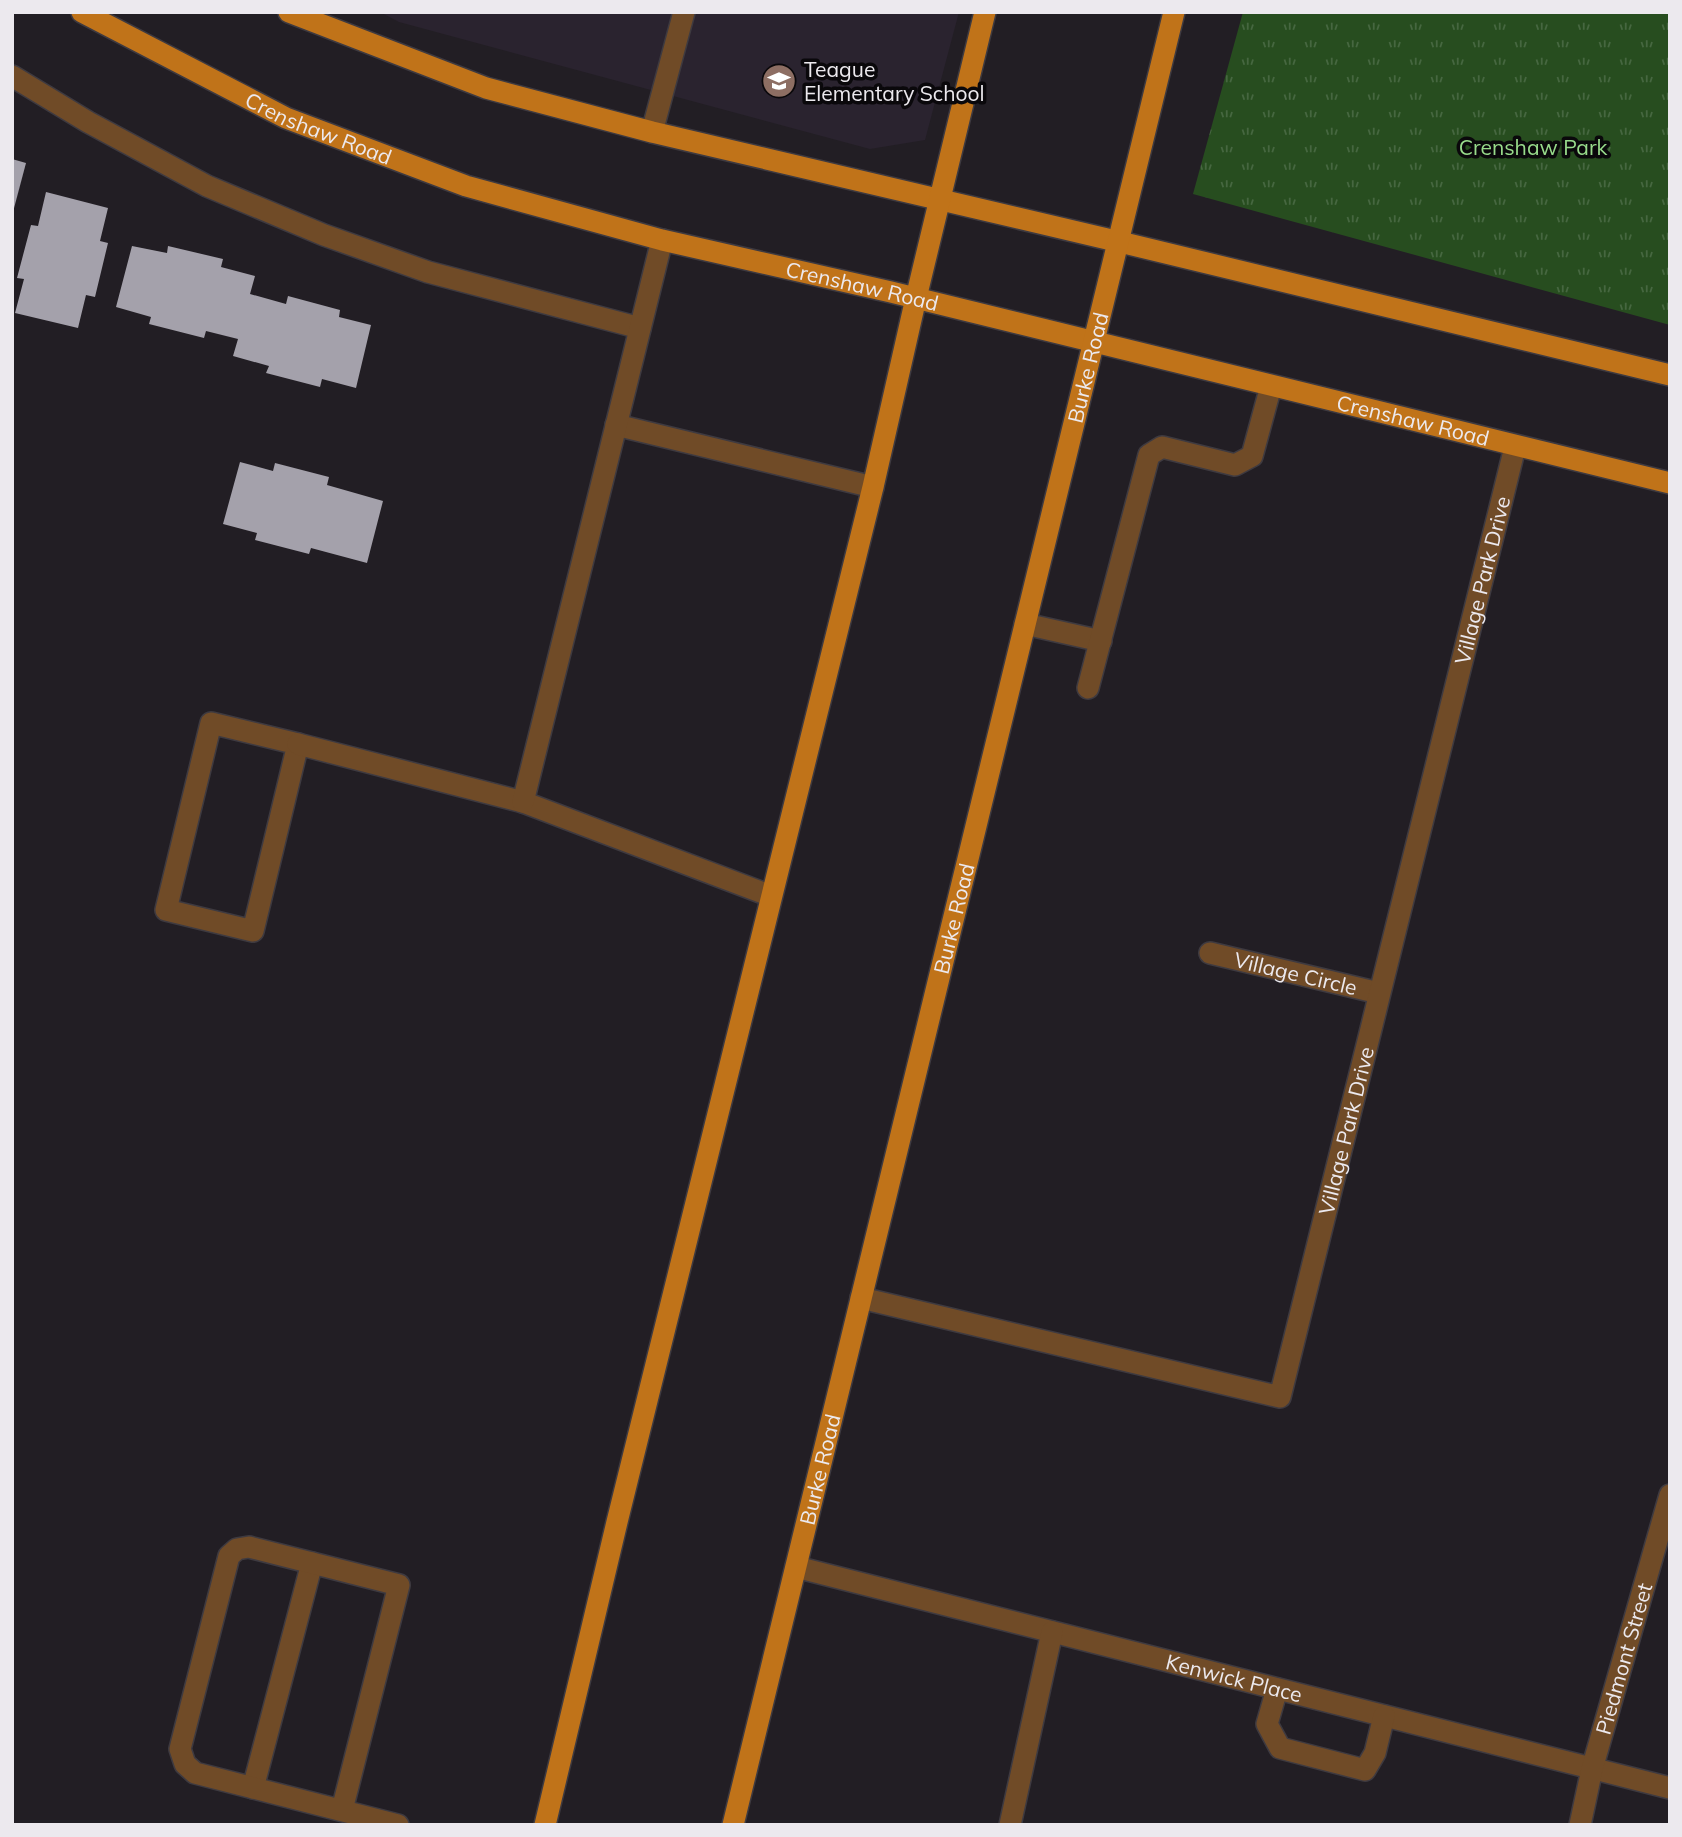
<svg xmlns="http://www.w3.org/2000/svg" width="1682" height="1837" font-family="Mulish,sans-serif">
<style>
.built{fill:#2a232f}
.grass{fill:url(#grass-tufts)}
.building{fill:#a4a1ab}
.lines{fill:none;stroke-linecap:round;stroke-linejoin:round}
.minor-casing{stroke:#3e3a40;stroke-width:24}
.major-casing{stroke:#3e3a40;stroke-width:24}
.minor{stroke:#704b27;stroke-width:21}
.major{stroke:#c07319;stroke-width:21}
.labels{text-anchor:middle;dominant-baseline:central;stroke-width:7;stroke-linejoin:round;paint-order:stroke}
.poi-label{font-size:21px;fill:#ece9ee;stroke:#0a080b;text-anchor:start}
.street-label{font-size:21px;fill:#ece9ee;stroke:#0a080b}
.park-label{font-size:21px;fill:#98db8b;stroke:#0a080b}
</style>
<defs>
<pattern id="grass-tufts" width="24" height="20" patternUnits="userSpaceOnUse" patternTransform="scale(1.75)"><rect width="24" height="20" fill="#274d1f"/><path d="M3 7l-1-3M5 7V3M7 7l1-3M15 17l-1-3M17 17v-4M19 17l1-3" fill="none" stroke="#466740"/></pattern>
</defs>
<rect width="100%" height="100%" fill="#221e24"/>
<polygon class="built" points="380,12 959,12 925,140 870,149 399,22"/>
<polygon class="grass" points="1243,12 1670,12 1670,325 1193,194"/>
<g class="building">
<polygon points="12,159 26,163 13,212 12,212"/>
<polygon points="46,192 108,208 100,241 108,243 95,297 86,295 78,328 15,313 24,279 17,278 31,225 38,226"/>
<polygon points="132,246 167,253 168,246 223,259 221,267 255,276 250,294 286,304 288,296 340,310 339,317 371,325 356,388 322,379 320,387 266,373 269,366 233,356 238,339 206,331 204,338 149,324 151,317 116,307"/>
<polygon points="240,462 273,471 275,463 329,477 327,485 383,501 367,563 311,548 309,554 255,540 257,533 223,524"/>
</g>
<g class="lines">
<g class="minor-casing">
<g id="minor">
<polyline points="12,76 88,122 207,186 324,235 428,272 640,328"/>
<polyline points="652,132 684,12"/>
<polyline points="616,425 873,487"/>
<polyline points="1025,624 1101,641"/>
<polyline points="1088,688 1149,455 1162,447 1235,465 1252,456 1271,386"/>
<polygon points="211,723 298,744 253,931 166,910"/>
<polyline points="298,744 523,802 771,896"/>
<polyline points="523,802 662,240"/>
<path id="s1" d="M1210,953L1379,993"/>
<path id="s2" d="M861,1298L1280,1397L1515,447"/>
<path id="s3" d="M796,1567L1670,1788"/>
<polyline points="1277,1689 1267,1724 1280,1748 1365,1770 1375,1753 1384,1716"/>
<polyline points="253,1788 312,1563"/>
<polyline points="342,1810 399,1585 249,1547 237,1549 229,1556 180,1749 185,1764 195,1773 398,1825"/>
<polyline points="1010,1825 1052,1632"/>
<path id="s4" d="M1580,1825L1592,1769L1670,1495"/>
</g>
</g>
<g class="major-casing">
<g id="major">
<path id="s5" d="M82,12L286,118L466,186L662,240L891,292L1670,483"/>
<polyline points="289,12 486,88 652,132 1120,242 1670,375"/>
<polyline points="545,1825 617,1522 873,487 916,298 985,12"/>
<path id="s6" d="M733,1825L1174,12"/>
</g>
</g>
<use href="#minor" class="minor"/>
<use href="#major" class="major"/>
</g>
<defs>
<g id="school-disc" transform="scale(1.75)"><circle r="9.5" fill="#8d6e63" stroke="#0a080b"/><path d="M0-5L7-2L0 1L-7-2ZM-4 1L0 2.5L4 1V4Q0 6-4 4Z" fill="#fff"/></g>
</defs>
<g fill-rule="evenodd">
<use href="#school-disc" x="779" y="81"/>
</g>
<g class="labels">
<g class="poi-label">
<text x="804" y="69">Teague<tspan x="804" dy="24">Elementary School</tspan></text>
</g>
<g class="street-label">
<text stroke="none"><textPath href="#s5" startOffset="264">Crenshaw Road</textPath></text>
<text stroke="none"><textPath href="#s5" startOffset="831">Crenshaw Road</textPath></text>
<text stroke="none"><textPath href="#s6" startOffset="1500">Burke Road</textPath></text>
<text stroke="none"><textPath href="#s5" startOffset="1398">Crenshaw Road</textPath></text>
<text stroke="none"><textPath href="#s2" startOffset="1272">Village Park Drive</textPath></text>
<text stroke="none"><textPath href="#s6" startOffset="933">Burke Road</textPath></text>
<text stroke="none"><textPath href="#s1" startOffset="88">Village Circle</textPath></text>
<text stroke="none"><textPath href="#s2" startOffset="705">Village Park Drive</textPath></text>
<text stroke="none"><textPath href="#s6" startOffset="366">Burke Road</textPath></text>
<text stroke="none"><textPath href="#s4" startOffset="172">Piedmont Street</textPath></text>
<text stroke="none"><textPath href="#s3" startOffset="452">Kenwick Place</textPath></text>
</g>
<g class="park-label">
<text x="1533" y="147">Crenshaw Park</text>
</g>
</g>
<rect width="1682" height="1837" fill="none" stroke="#ece9ee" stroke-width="28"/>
</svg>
